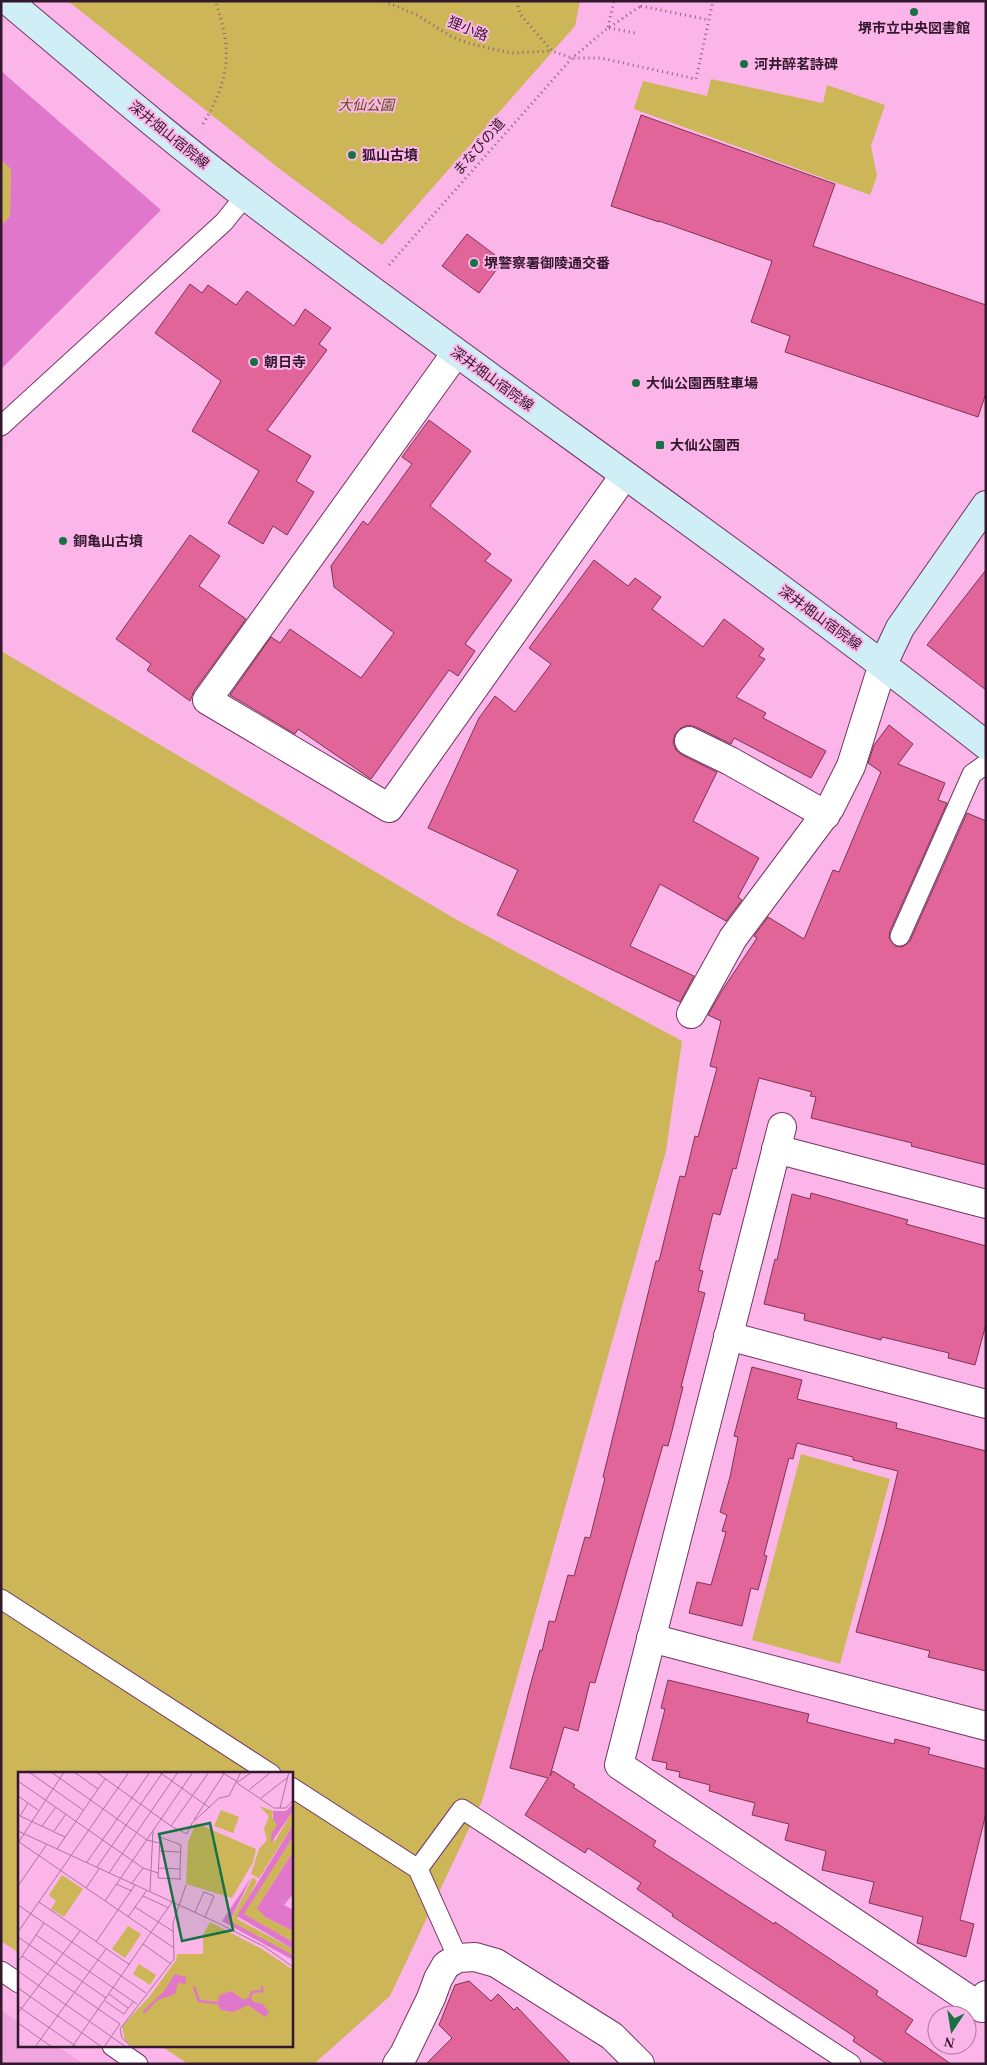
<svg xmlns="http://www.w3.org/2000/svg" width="987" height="2065" font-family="'Times New Roman','Noto Sans JP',serif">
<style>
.built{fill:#f1a5de}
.green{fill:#ccb658}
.water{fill:#e177ca}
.building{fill:#e26599;stroke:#7d3553}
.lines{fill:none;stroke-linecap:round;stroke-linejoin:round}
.lane-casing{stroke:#713564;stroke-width:21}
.street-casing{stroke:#713564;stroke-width:30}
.secondary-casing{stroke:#713564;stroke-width:30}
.path{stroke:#8d5f82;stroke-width:3;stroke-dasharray:1 4;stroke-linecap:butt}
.lane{stroke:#fff;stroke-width:19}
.street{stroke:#fff;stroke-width:28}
.secondary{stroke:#d0eef5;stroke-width:28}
.poi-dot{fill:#187145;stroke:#fbb5e9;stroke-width:2}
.labels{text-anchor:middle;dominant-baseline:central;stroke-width:4;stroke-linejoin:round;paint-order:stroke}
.poi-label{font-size:14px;font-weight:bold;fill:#32182c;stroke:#fbb5e9;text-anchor:start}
.street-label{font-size:14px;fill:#32182c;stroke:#fbb5e9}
.park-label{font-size:14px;font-style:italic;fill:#5b4e13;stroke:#fbb5e9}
.inset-river{fill:none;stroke:#e177ca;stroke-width:2.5}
.inset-road{fill:none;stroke:#ab769d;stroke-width:1}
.view{fill:#187145;fill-opacity:0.15;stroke:#187145;stroke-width:2.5}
.inset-edge{fill:none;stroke:#32182c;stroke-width:2.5}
</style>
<rect width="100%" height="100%" fill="#fbb5e9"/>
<polygon class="built" points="1,2010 19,2022 19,2046 57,2046 84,2064 1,2064"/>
<g class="green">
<polygon points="68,1 580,1 575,26 382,245 281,170"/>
<polygon points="711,79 823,103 827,85 885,105 871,146 877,176 870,195 634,109 643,81 707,96"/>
<polygon points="1,160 11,169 10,216 1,226"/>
<polygon points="1,651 457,920 682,1041 666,1151 482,1801 390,1996 314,2064 188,2064 161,2046 291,2046 291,1774 19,1774 19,1953 1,1941"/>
<polygon points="801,1454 890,1479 840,1664 752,1640"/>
</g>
<polygon class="water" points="1,71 161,210 1,369 1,226 10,216 11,169 1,160"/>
<g class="building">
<polygon points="641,115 835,184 813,246 986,305 986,393 978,417 785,352 790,336 751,322 772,261 659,221 659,222 611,206"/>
<polygon points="467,234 503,261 479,293 442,266"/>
<polygon points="190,284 202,293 208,285 236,305 247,291 294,326 305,309 331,328 319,344 327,350 267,430 311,456 296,481 314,492 287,535 273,526 263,544 228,523 259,471 192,431 221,381 155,333"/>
<polygon points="429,420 471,451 430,506 491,554 485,561 512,580 465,644 475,651 458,676 449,670 371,779 298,729 295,734 230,695 271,637 280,643 290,629 361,678 394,633 334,587 331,566 363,521 368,525 412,464 402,457"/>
<polygon points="190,535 220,556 199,586 246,619 194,691 190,701 147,670 151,664 116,639"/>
<polygon points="594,560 628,586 635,578 661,597 652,609 703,647 724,619 764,649 759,656 765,659 736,697 766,713 763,718 826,751 811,778 734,738 731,744 696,727 688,725 681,728 675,734 673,742 676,750 682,755 717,772 693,821 759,858 738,897 742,900 726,921 660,884 630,946 694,976 680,1002 497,915 518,870 428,828 479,718 495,696 515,712 551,664 529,648"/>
<polygon points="986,570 986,690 927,645"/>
<polygon points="889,725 913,744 898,764 945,783 938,800 947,803 890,931 889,938 895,946 902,947 910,941 967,813 986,821 986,1165 911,1146 912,1143 811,1118 816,1097 810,1096 812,1092 759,1078 736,1169 733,1168 720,1215 713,1213 699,1270 703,1271 698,1291 705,1293 681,1387 683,1387 671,1435 668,1446 663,1445 595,1683 590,1682 578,1731 564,1727 550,1776 553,1771 575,1785 573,1787 656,1841 653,1846 774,1924 775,1922 878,1991 876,1995 913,2020 905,2032 951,2064 887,2064 853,2041 855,2037 672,1916 673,1914 637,1889 641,1883 588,1848 585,1853 525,1815 548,1778 510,1768 529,1690 540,1650 542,1651 549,1621 555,1622 568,1575 574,1576 585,1537 590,1538 605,1478 603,1477 656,1261 659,1261 680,1176 685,1177 695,1136 698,1137 717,1068 710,1066 721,1021 708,1015 723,989 757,938 754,936 768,917 804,939 833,870 839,872 881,772 868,763 874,745"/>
<polygon points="811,1193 908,1220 906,1224 986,1246 986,1324 975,1365 948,1358 949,1353 882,1337 881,1340 804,1320 805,1314 764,1304 775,1259 777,1260 792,1194 810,1199"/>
<polygon points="752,1367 802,1380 797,1399 897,1423 896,1428 986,1451 986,1671 928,1657 930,1651 856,1632 885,1526 898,1471 853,1460 853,1457 797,1443 793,1459 789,1458 764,1555 767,1556 758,1590 751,1588 742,1626 689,1613 697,1582 711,1585 726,1532 722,1531 727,1515 720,1512 730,1477 738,1437 734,1436"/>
<polygon points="668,1680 809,1714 807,1722 894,1744 895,1739 930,1748 928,1754 986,1769 986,1813 960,1920 974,1924 966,1957 917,1943 923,1917 869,1903 874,1882 822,1870 826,1851 785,1840 789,1824 752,1815 755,1803 709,1791 710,1785 679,1777 680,1772 666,1769 667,1763 652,1760 665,1709 661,1708"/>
<polygon points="469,1981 491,2001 498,1994 514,2010 517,2007 571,2064 426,2064 452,2038 439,2025 455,1985"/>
</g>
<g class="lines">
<g class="lane-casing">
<g id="lane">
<polyline points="1,426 224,222 245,196"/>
<polyline points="900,936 972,774 986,764"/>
<polyline points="1,1599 271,1774"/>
<polyline points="291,1787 418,1869 458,1958"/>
<polyline points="418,1869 462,1809 851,2064"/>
<polyline points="1,1971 19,1983"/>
<polyline points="112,2046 138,2064"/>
</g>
</g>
<g class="street-casing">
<g id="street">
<polyline points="456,353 207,700 389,808 624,476"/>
<polyline points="689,741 730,761 826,815"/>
<polyline points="691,1014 733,938 830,808 851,766 883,664"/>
<polyline points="782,1127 619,1765 982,2008 986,1995"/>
<polyline points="776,1149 986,1204"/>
<polyline points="728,1336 986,1404"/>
<polyline points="651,1638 986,1726"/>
<polyline points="397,2064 404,2054 431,1998 438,1979 446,1965 458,1958 475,1957 496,1963 612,2036 640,2064"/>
</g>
</g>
<g class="secondary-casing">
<g id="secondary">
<path d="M8,1C87,67 165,135 247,197C491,383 745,555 986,745"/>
<polyline points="883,664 900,628 986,505"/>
</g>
</g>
<g class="path">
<polyline points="384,1 417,15 452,37 471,44 511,53 551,51"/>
<polyline points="517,1 520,14 552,51 572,58 601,58 696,79 713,1"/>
<polyline points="642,1 641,6 709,20"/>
<polyline points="608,27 614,1"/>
<polyline points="609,28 635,33"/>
<path d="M203,124C230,79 233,50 215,1"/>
<polyline points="389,265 572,58 608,28 641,6"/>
</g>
<use href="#lane" class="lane"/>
<use href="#street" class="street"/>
<use href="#secondary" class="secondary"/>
</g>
<g class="poi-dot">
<circle cx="914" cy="12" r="5"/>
<circle cx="744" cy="64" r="5"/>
<circle cx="352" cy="155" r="5"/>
<circle cx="474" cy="263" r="5"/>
<circle cx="254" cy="362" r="5"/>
<circle cx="636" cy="383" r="5"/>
<rect x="655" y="440" width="10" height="10" rx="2.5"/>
<circle cx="63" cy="541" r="5"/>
</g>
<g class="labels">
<g class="poi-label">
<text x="914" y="28" text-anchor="middle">堺市立中央図書館</text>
<text x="754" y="64">河井醉茗詩碑</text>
<text x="362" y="155">狐山古墳</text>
<text x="484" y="263">堺警察署御陵通交番</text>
<text x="264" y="362">朝日寺</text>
<text x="646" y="383">大仙公園西駐車場</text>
<text x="670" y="445">大仙公園西</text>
<text x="73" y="541">銅亀山古墳</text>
</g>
<g class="street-label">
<text transform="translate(468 29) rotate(22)">狸小路</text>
<text transform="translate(169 135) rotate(39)">深井畑山宿院線</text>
<text transform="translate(479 147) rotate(-49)">まなびの道</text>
<text transform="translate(492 379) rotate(36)">深井畑山宿院線</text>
<text transform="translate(820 618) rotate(36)">深井畑山宿院線</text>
</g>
<g class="park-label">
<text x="366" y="105">大仙公園</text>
</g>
</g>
<g transform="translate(18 1772)">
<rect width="275" height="275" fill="#fbb5e9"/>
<path d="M241,34L255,39L254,45L259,53L255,72L275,39V53L241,106L233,102L241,77L249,68L246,57L251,44ZM203,38L221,45L215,61L196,54ZM178,51L238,77L235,90L214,126L168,112L170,70ZM275,65V80L241,133L247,145L275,159V170L225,142ZM44,103L65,117L46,145L33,137L38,129L31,123ZM235,105L239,109L219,147L275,177V183L212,150ZM192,150L244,177L275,198V275H115L107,268L104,254L132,224L158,188L159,182H185V163ZM110,154L123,162L107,186L94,177ZM121,192L138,203L132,213L115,202Z" fill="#ccb658"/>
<path d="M275,31V39L253,71V62L259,53L255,47V39H268ZM275,53V65L226,142L275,170V177L219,144ZM275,80V122L266,133L275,138V159L247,145L239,136ZM233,106L212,149L275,183V188L204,149ZM157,202L168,205V212L160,211L157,222L140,228L127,241L124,240L145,220ZM213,219L226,228L232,225L236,230L245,232L251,241L247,245L230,233L215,240L203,238L199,231L202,223Z" fill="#e177ca"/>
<path class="inset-river" d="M176,215L181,229L199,231M232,225L234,220L244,219V214"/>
<path class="inset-road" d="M11,0L65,38M33,0L129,68L141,71M56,0L80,17M78,0L153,54L169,62L174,51L201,26L211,24L223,0M141,0L192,36M203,0L220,10L234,0M0,9L125,96L140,101M219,11L256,36H268L275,28M231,18L253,0M0,24L20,38M243,26L269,6M262,36L271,0M0,43L47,65M2,44L10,31M176,48L207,0M24,54L38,35M153,54L191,0M0,59L200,151L247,175L275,195M36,59L48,42M1,70L156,176M0,71L46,0M39,77L87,7M141,79L163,80M69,90L132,0M79,95L145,0M140,96L162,97M91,101L160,0M162,108V97L163,73L142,65L140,106L162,107M114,111L125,96M98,112L114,119M0,114L29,72M68,116L81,97M132,119L135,59M125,124L151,136M87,129L175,0M21,130L112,193M0,133L128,221M117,135L156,160M177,140L186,120L196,124L187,145M110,145L129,118M0,160L111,0M18,163L119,232M0,165L88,226M78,170L117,113M125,172L153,192M4,184L102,252L86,275M0,190L26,151M0,199L108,275M0,216L84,275M91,222L110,236M87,229L106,242L115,230M0,234L59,275M0,241L62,159M0,251L34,275M17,275L88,177M54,275L154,130M114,275L104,266L102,257L156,187L155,151L168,113"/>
<path class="view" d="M192,51L215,158L164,169L141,62Z"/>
<rect width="275" height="275" class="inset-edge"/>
</g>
<rect width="987" height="2065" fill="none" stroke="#32182c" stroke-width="5"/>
<g transform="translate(952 2030) rotate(192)"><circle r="24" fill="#fbb5e9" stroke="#ab769d"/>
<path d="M0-4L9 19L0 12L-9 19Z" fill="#187145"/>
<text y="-8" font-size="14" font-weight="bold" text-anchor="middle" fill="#32182c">N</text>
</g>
</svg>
